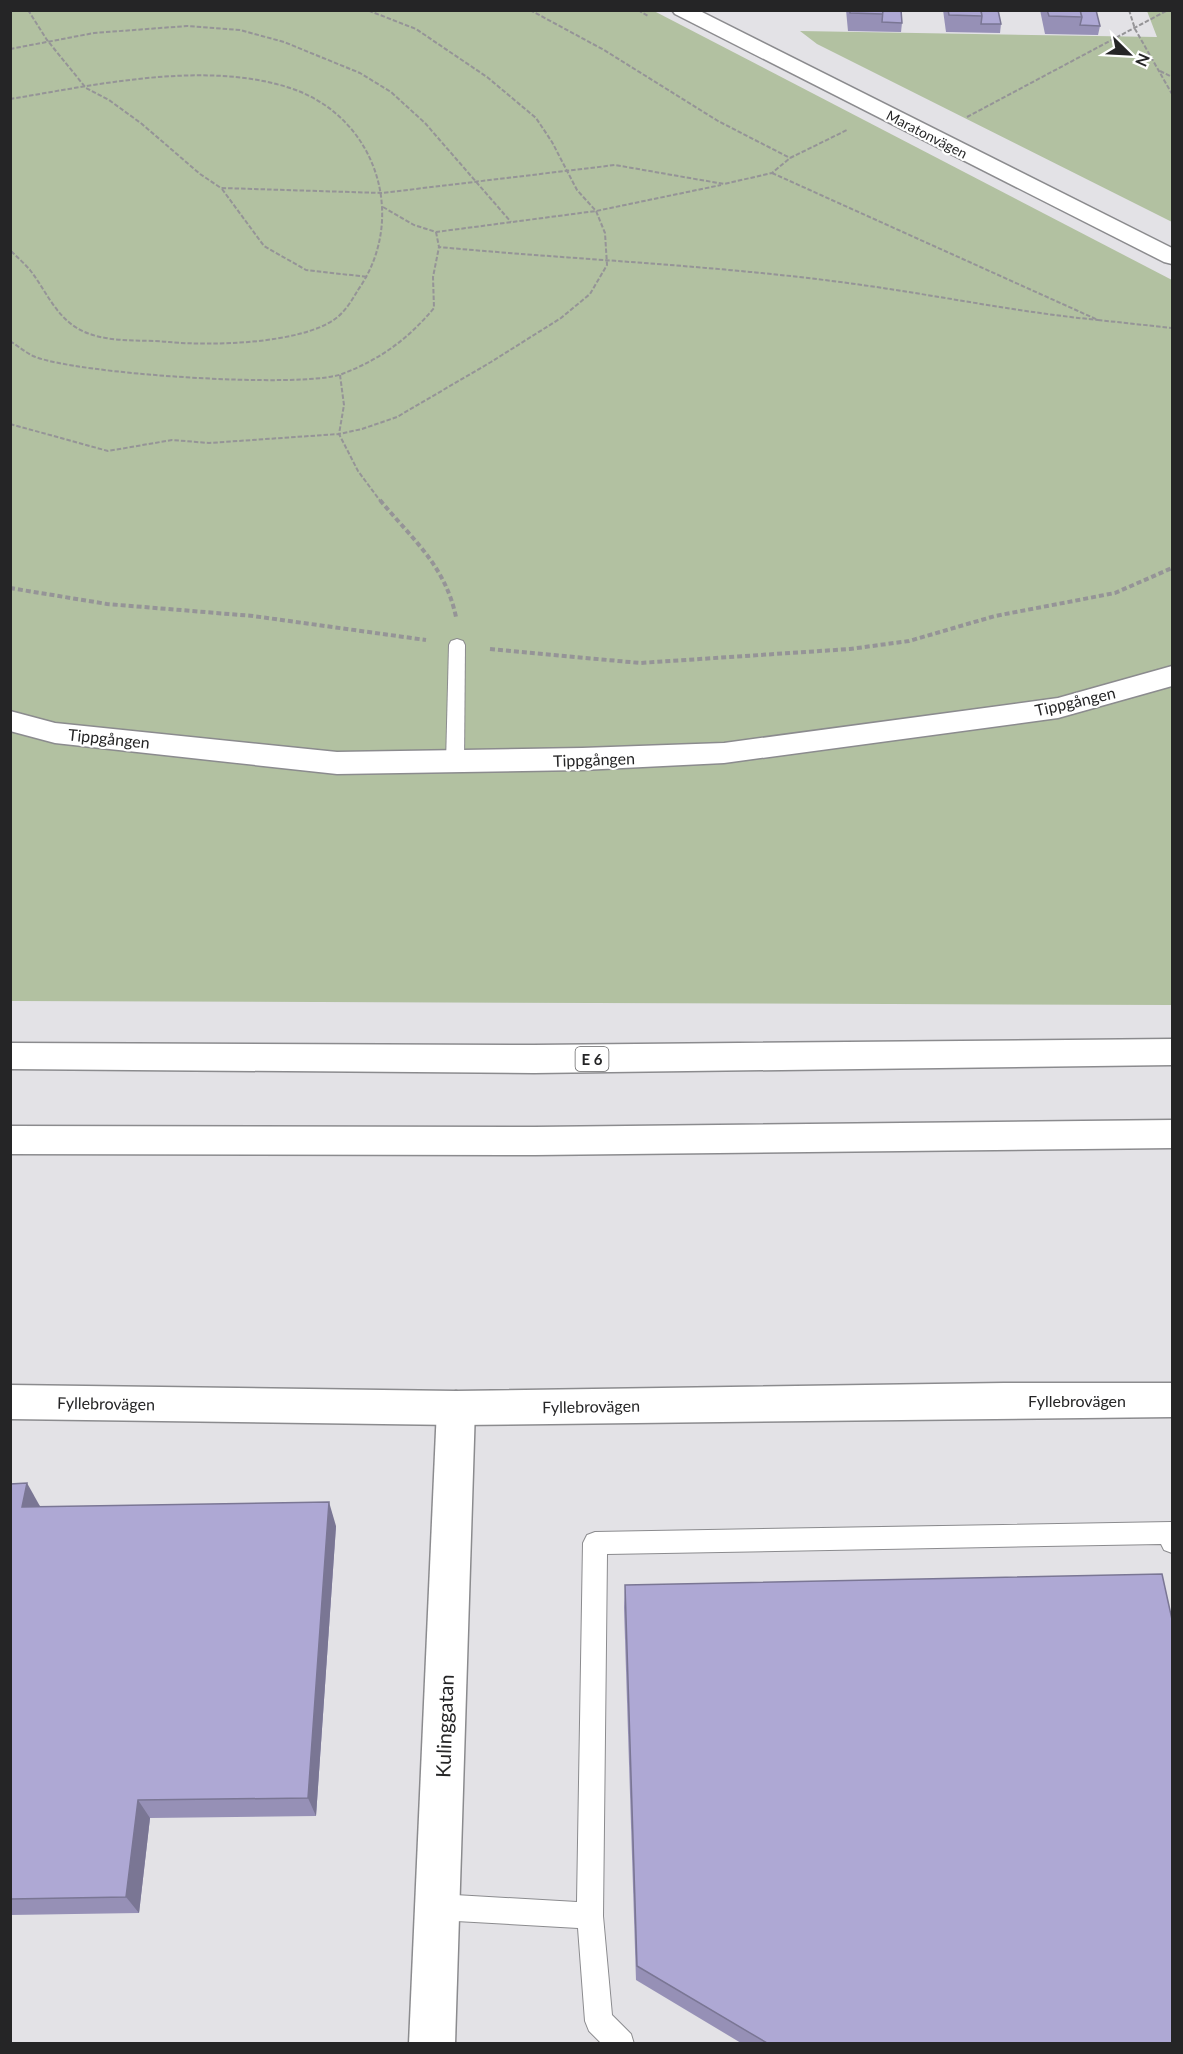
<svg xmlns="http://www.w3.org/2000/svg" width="1183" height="2054" font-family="Lato,sans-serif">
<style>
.green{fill:#b2c1a1}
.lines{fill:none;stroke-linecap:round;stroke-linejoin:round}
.lane-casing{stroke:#8b8b8e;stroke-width:2}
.street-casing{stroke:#8b8b8e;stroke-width:3}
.secondary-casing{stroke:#8b8b8e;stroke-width:3}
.highway-casing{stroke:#8b8b8e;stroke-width:3}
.path-far1{stroke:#959497;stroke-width:2;stroke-dasharray:4.5 2;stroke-linecap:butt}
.path{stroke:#959497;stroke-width:4;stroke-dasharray:5 3;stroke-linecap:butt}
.lane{fill:#fff;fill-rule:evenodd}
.street{fill:#fff;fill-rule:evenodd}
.secondary{fill:#fff;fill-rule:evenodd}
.highway{fill:#fff;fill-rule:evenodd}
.wall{fill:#9690b6}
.shaded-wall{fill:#7a7694}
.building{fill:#aea8d4;stroke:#7a7694;stroke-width:1.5}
.labels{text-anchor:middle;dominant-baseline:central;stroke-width:4.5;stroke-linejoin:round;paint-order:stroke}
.far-street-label{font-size:14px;fill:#252526;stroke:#fff}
.shield{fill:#fff;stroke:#666667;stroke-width:1.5}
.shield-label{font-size:15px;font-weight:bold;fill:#252526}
.street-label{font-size:16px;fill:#252526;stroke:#fff}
.near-street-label{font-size:20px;fill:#252526;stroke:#fff}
</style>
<rect width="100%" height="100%" fill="#e3e2e6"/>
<g class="green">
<polygon points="11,11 654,11 1172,280 1172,1005 11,1001"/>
<polygon points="1147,11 1172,11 1172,222 817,44 800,31 1157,37"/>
</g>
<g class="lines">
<g class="lane-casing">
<g id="lane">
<polygon points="457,639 463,641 465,645 464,763 461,767 455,769 449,767 446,763 449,645 451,641"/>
<polygon points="1171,1522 1172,1553 1164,1550 1161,1544 607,1554 603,1916 612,2015 631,2034 634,2044 602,2044 589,2031 585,2021 578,1928 438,1920 429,1916 425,1907 429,1898 438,1894 577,1902 583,1543 587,1535 595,1532"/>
</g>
</g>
<g class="street-casing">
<g id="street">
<polygon points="1172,666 1172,686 1058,718 724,763 582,770 337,774 55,743 10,731 10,711 55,723 337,752 582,748 724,743 1058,698"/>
<polygon points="456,1391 469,1396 475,1408 455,2044 409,2044 437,1408 443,1396"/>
</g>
</g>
<g class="secondary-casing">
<g id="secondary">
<polygon points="672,10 698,10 1172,248 1172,264 1164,262 675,14"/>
<polygon points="1004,1383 1172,1383 1172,1417 456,1425 10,1419 10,1385 456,1391"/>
</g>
</g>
<g class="highway-casing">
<g id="highway">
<polygon points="1172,1039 1172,1065 534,1073 10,1069 10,1043 534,1045"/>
<polygon points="1172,1120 1172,1148 535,1155 10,1154 10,1126 535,1127"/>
</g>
</g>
<g class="path-far1">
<polyline points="28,10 47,40 86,88 109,100 142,124 200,174 221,188 382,193 615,165 724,184 772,173 790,158 847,130"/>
<polyline points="530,10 604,50 718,121 790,158"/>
<polyline points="638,10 648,16"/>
<polyline points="1129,10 1135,29 1172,94"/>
<polyline points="10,49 94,33 187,26 240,30 284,42 360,73 391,92 425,123 511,222"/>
<polyline points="1160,71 1172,77"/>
<path d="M10,99C96,85 204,60 290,88C376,116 409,217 358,290C352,300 345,312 335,319C300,344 211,346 169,342C140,339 103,344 77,328C55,315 45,289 30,270C24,263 17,257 10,250"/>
<polyline points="967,117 1168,10"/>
<polyline points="772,173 1098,320 1172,328"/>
<polyline points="222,189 264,246 306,270 368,277"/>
<polyline points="383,207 414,225 436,232 596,211 721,185"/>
<path d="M436,232L439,247C578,260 717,265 855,284C936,295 1016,312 1098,320"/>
<path d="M10,341C18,346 25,352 33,356C74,374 302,389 342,374C381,359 408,339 434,308L433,277L439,247"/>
<polyline points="340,375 344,405 339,434 358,471 381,502"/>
<polyline points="10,424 108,451 172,440 209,443 339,434 362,429 397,417 491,362 561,318 590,294 607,265 605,233 596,211 577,190 552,142 536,118 487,77 416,29 367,10"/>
</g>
<g class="path">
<path d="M380,500C412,539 445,565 456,617"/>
<polyline points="10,588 107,604 253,616 426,640"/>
<polyline points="490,649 640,663 850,649 909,641 995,616 1115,593 1172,568"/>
</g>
<use href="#lane" class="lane"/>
<use href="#street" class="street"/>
<use href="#secondary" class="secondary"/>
<use href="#highway" class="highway"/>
</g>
<g class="wall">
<polygon points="846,10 901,10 902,23 901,32 848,31"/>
<polygon points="943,10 998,10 1001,24 1000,33 946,32"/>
<polygon points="1040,10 1096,10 1100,26 1098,35 1045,34"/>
<polygon points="10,1484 40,1506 336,1526 316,1816 150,1818 139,1913 10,1915"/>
<polygon points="625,1585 1173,2043 741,2043 636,1980 624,1608"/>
</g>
<g class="shaded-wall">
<polygon points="27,1483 41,1508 22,1507"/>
<polygon points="329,1502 336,1526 316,1816 308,1798"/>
<polygon points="138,1800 150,1818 139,1913 126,1897"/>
</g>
<g class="building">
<polygon points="850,10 883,10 883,14 850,13"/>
<polygon points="883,10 901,10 902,23 882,22"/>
<polygon points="948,10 981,10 982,16 949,15"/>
<polygon points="981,10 998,10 1001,24 981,24 982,16"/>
<polygon points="1047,10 1080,10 1082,17 1049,16"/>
<polygon points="1080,10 1096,10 1100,26 1080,25 1082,17"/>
<polygon points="27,1483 22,1507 329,1502 308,1798 138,1800 126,1897 10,1899 10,1484"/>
<polygon points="1162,1574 1173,1624 1173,2043 767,2043 637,1966 625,1585"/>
</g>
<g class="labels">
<g class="far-street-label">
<text transform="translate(927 134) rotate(27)">Maratonvägen</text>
</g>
<rect class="shield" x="575.5" y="1047" width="33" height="24" rx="4.5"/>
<g class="shield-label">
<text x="592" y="1059">E 6</text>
</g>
<g class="street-label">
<text transform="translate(1075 701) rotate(-13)">Tippgången</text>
<text transform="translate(109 738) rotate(6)">Tippgången</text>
<text transform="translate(594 759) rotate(-2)">Tippgången</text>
<text x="1077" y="1400">Fyllebrovägen</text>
<text transform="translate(106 1403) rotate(1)">Fyllebrovägen</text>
<text transform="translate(591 1406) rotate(-1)">Fyllebrovägen</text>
</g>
<g class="near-street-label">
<text transform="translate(444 1726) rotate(-88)">Kulinggatan</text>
</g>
</g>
<rect width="1183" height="2054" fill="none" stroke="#252526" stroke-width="24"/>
<g transform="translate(1129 54) rotate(114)" stroke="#ffffff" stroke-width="4.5" paint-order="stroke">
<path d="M0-4.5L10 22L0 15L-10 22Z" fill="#252526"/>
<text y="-9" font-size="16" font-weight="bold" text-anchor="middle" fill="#252526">N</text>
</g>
</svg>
